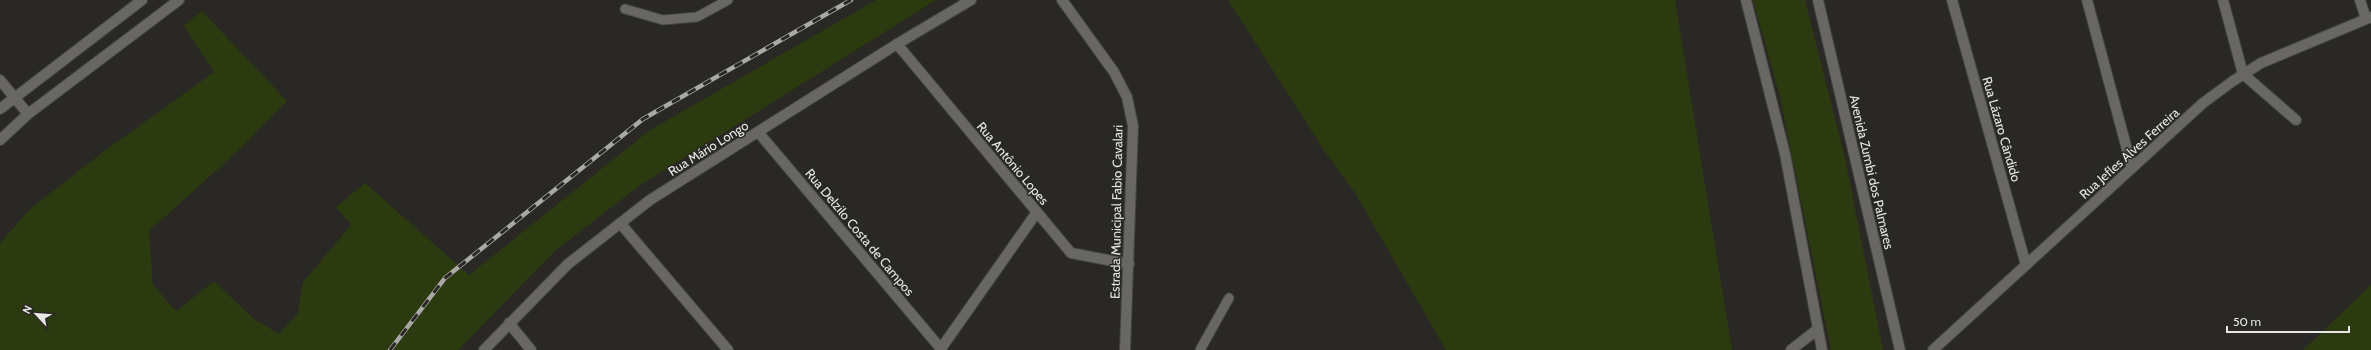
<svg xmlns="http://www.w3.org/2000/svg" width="2371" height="350" font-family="Cabin,sans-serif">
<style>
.green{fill:#2b3a0f}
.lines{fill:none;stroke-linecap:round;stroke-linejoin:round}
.lane-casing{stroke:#454442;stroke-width:11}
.street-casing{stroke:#454442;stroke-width:12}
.secondary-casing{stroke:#454442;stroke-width:12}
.lane{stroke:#686763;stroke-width:9}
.street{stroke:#686763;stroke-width:10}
.secondary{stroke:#686763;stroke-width:10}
.rail-casing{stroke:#aaa9a7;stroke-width:4.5}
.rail{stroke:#292825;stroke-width:3;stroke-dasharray:9;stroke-linecap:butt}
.labels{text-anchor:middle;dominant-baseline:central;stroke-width:3;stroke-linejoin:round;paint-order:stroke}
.street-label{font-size:13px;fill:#e8e7e5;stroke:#292825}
</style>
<rect width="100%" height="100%" fill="#292825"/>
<g class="green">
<polygon points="876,0 936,0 639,186 556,250 458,350 0,350 0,243 29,210 103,152 214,72 184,26 202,11 287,101 238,151 149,231 153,285 176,311 214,281 254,319 279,334 297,315 303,282 351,225 336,207 365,183 469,275 650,130"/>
<polygon points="1228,0 1675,0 1732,350 1446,350 1355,193 1323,149"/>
<polygon points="1753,0 1805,0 1845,158 1883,350 1831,350 1780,97"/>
<polygon points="2371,285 2371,350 2303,350"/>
</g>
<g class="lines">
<g class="lane-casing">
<g id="lane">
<polyline points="625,9 663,20 697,17 728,0"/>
<polyline points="1200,350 1229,298"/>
</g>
</g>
<g class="street-casing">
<g id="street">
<polyline points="1746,0 1785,154 1822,350"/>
<polyline points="1818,0 1900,350"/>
<polyline points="1952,0 2026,265"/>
<polyline points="2087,0 2132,168"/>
<polyline points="2223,0 2243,74 2296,120"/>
<polyline points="2360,0 2366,19"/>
<polyline points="897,44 1071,253 1129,264"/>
<polyline points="0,80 28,114"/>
<polyline points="758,132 942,350"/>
<polyline points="620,223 728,350"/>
<polyline points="509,323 531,350"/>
<polyline points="484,350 568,264 650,200 897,44 971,0"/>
<polyline points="940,350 1037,212"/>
<polyline points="1791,350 1818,329"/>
<polyline points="1933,350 2203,103 2233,81 2261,63 2371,17"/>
</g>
</g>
<g class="secondary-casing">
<g id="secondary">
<polyline points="1062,0 1114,72 1127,97 1133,126 1125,350"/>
<polyline points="0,109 142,0"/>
<polyline points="0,140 28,114 179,0"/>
</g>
</g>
<use href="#lane" class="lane"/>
<use href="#street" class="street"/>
<use href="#secondary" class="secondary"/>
<g class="rail-casing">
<polyline id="rail" points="390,350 445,278 643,119 851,0"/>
</g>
<use href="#rail" class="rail"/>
</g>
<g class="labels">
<g class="street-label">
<text transform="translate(2002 129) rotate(74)">Rua Lázaro Cândido</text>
<text transform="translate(708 148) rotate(-32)">Rua Mário Longo</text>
<text transform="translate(2129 153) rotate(-42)">Rua Jefles Alves Ferreira</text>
<text transform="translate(1013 163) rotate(50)">Rua Antônio Lopes</text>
<text transform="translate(1872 172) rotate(77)">Avenida Zumbi dos Palmares</text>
<text transform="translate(1116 212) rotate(-89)">Estrada Municipal Fabio Cavalari</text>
<text transform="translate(860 232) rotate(50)">Rua Delzilo Costa de Campos</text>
</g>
</g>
<g transform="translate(36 314) rotate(296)" stroke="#292825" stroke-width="3" paint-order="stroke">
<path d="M0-3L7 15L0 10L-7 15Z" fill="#e8e7e5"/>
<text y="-6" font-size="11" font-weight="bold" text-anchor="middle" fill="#e8e7e5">N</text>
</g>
<path d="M2227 326v6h122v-6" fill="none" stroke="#e8e7e5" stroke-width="2"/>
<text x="2233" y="326" font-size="12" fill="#e8e7e5" stroke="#292825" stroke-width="3" paint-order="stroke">50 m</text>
</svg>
